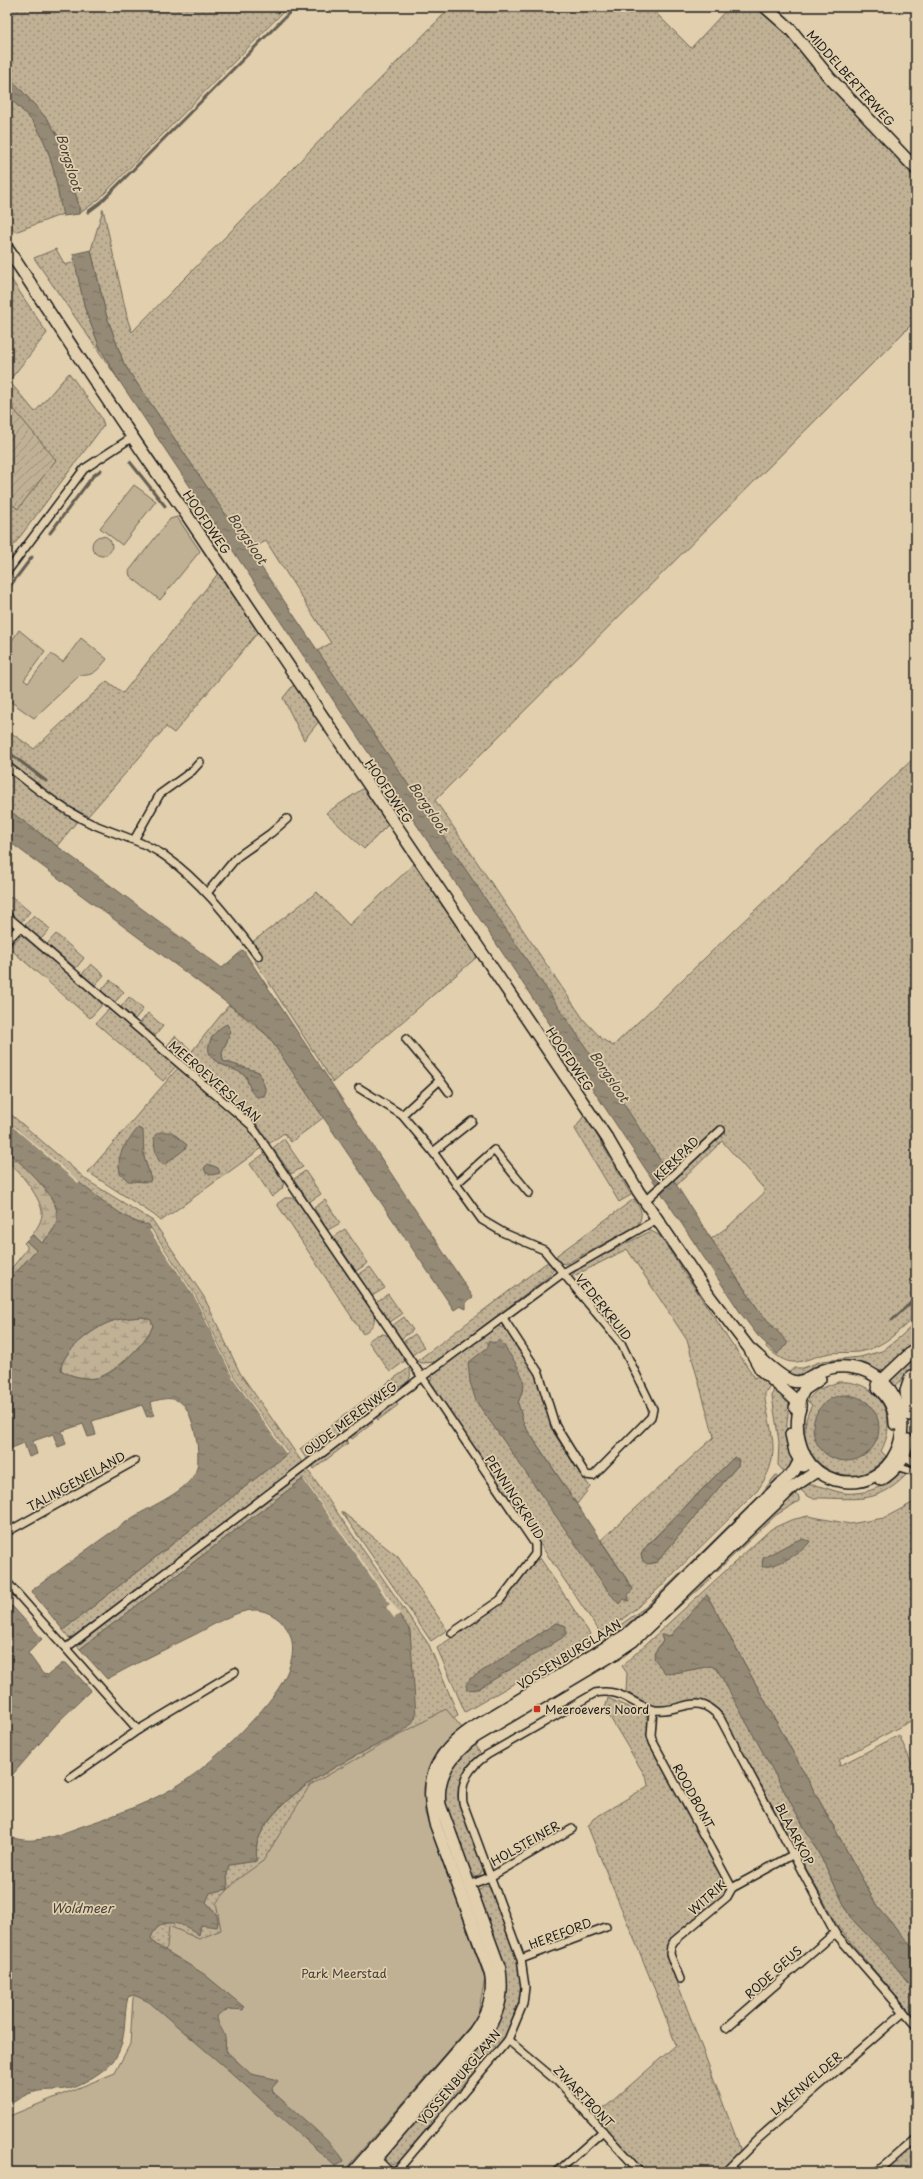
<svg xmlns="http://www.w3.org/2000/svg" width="923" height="2179" font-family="'Playpen Sans',sans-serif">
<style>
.grass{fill:url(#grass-dots);stroke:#6e6658;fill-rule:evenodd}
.wetland{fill:url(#wetland-marsh);stroke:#6e6658}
.park{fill:#c0b195;stroke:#6e6658}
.garden{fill:url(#garden-furrows);stroke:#6e6658}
.water{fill:url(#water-ripples);stroke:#655e52;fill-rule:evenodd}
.pier{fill:#e1cfad}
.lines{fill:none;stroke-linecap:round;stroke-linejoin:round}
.stream{stroke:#655e52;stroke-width:3}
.street-casing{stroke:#1c1c1c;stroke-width:10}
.secondary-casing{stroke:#1c1c1c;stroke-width:14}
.street{stroke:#e1cfad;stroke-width:7}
.secondary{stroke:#e1cfad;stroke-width:11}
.poi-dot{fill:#c8321e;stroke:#e1cfad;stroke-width:1.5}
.labels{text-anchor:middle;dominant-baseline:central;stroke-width:3.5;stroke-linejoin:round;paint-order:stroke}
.street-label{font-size:12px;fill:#1c1c1c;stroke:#e1cfad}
.poi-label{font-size:12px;fill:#1c1c1c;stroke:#e1cfad;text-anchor:start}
.park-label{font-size:12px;fill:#45413a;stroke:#e1cfad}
.water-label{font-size:13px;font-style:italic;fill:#46423c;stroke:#e1cfad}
</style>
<defs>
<pattern id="grass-dots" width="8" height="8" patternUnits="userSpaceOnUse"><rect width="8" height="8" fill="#c0b195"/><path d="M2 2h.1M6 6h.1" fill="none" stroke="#9b8f79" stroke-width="1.8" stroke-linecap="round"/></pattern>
<pattern id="wetland-marsh" width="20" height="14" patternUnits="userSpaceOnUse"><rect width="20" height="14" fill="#c0b195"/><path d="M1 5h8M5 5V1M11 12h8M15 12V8" fill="none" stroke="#9b8f79"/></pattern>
<pattern id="garden-furrows" width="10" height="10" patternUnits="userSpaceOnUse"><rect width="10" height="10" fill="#c0b195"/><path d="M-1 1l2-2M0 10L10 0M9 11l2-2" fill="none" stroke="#9b8f79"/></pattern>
<pattern id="water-ripples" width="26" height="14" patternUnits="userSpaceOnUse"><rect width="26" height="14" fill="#958a76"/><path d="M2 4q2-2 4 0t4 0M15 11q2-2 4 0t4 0" fill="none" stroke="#797060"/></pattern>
</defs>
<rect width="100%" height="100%" fill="#e1cfad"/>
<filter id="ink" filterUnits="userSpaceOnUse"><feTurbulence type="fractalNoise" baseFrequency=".025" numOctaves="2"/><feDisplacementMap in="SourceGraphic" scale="8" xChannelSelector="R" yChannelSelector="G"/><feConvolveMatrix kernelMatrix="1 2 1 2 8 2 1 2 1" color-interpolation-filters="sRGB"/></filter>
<g filter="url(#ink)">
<g class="grass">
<polygon points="7,7 288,7 98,200 79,214 79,206 60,139 47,119 7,74"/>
<path d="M451,7H650L691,48L729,7H758L789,36L916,173V320L435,800L584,1020L602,1039L613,1046L916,756V1315C898,1332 883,1348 858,1352C848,1353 839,1352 830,1353C798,1360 794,1372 766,1347L767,1344L777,1354L788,1343L760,1312L711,1239L729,1226L763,1194L764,1189L722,1141L677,1185L317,651L331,643L266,541L249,550L124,364L106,314L91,250L103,209L128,321L132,332Z"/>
<path d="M7,95C15,104 25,112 33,122C52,147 56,184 63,214L15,232L7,220Z"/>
<polygon points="56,249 65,265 75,262 85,309 100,348 118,379 34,258"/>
<polygon points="7,273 47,333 9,381 35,412 69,373 101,417 104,425 7,554 7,501 18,509 55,460 7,401"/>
<polygon points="220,571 259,631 174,733 166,727 88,816 70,807 7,761 7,730 34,749 107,681 123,693"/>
<polygon points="295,683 320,720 304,740 283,698"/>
<polygon points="7,770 79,819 57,846 7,809"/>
<polygon points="364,788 389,824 364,849 326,813"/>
<polygon points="415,863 478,956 333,1082 246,947 317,892 349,925"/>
<polygon points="11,896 30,912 21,922 7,910 7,901"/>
<polygon points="34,915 50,929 41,939 25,925"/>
<polygon points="56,934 84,958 76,968 47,944"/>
<polygon points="21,935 101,1001 101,1006 90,1018 9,948"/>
<polygon points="91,964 104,975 95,985 82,974"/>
<polygon points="110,980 124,992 115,1002 101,991"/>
<polygon points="129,997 143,1009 135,1019 121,1007"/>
<path d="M229,1005L268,1036L324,1117L291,1142L284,1133L270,1143L254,1120L184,1061ZM231,1032L222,1053L223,1061L259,1072L266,1091L248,1084L246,1076C237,1069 223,1067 213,1059L209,1048L212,1037Z"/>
<polygon points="108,1010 111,1010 176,1066 163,1081 96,1023"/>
<polygon points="148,1013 163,1026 155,1036 140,1023"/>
<polygon points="175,1036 190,1049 182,1059 167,1046"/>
<path d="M178,1068L249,1129L262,1148L161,1221L154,1215L88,1172ZM142,1144L144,1157L151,1179L149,1182L122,1149Z"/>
<path d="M7,1111L88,1181L153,1221L204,1297L240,1373L302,1462L273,1487L70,1639L63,1630L288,1453L234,1377L195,1295L148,1225C124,1229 29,1139 7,1120Z"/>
<polygon points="585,1114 631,1195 619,1202 575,1129"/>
<polygon points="284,1139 303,1167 291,1174 273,1148"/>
<polygon points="265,1153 284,1182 282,1189 272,1197 250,1164"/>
<polygon points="305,1171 321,1194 309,1202 294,1179"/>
<path d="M285,1198H293L298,1202L374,1314C376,1324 371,1328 363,1334L277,1204Z"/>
<path d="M634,1199C641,1209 644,1213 638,1225L566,1264L560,1263L556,1258L557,1255Z"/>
<polygon points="325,1200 340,1223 328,1230 314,1208"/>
<polygon points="345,1229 368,1263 356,1271 333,1237"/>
<path d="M651,1231L659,1235L755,1378L761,1373L771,1384L765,1393V1400C772,1437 782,1457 757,1491L651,1596L623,1619L600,1632L430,1383L433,1373L497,1326L506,1329L534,1371L555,1435L590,1487L577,1504L524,1425L518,1403L524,1386L492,1342L488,1347L476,1401L619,1604L633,1589L601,1540L714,1437L687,1340L627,1249L574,1276L572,1275L579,1267ZM734,1457L739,1460L738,1465L657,1562L650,1564L643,1561L641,1555L648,1544Z"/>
<polygon points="546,1263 550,1263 554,1269 549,1276 436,1362 422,1363 417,1361"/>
<polygon points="370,1267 385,1288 372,1296 358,1275"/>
<polygon points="388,1294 402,1314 390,1322 376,1302"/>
<polygon points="404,1317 413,1330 401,1339 392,1326"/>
<polygon points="916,1322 916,1342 896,1362 884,1371 878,1371 862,1367 796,1378 787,1374 794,1368 803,1368 822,1361 860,1357 882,1351 900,1337"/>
<polygon points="383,1334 389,1336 405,1361 390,1372 368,1341 377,1335"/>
<polygon points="415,1334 424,1347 412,1355 403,1342"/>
<polygon points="916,1355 916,1366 893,1388 889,1382"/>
<path d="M409,1368C413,1377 408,1383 401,1389L393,1379Z"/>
<polygon points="391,1380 398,1391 307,1460 300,1449"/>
<polygon points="916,1380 916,1456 915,1459 910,1451 914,1427 910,1402 912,1385"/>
<path d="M838,1382C878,1379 900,1417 881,1451L886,1456C850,1503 783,1456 812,1405L807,1401L817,1390ZM849,1395L868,1403L876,1414L821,1449L815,1437L814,1422L836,1397Z"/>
<polygon points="774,1388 786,1396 789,1403 786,1434 793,1463 787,1475 778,1465 779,1442 772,1396"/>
<polygon points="396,1401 398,1405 378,1420 376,1417"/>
<polygon points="371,1420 373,1423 352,1439 350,1436"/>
<polygon points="345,1440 348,1443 314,1469 312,1465"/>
<path d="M307,1469L429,1645L458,1715L339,1784L235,2058L162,1949L155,1944L151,1938C155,1925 169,1920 183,1924C189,1925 194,1931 199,1934L201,1925L217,1915L206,1902L210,1892L228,1889L227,1874L229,1865L256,1861C257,1855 256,1848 257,1843C273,1794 352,1757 395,1736L304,1478L80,1649L77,1646Z"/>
<path d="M903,1472L906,1473V1475C875,1507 851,1497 812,1498L806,1495L798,1487C818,1479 834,1496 855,1493C863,1493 872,1490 879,1487C888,1482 893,1473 903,1472Z"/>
<polygon points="776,1475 781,1478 648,1611 606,1644 604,1641 605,1636 647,1606 760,1495"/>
<polygon points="794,1493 799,1497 799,1501 776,1515 716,1572 713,1569"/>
<path d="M916,1501V1718L840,1759L839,1766L899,1735L916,1773V1951L877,1906L707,1595L671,1635L668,1636L661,1635L663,1641L655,1652L669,1674L711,1666L717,1668L825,1865L850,1917L887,1956L916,1992V2020L838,1927L721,1712C693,1688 688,1709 660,1706C648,1705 637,1697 626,1692L627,1673L622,1666L771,1529L791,1520L808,1516L850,1524L884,1518Z"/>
<polygon points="341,1511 398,1557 447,1630 431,1641"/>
<path d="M540,1558L590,1634L587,1638L589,1640L465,1712L437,1648L500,1604L536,1559L538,1560ZM556,1623L564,1625L566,1634L478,1689L498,1661Z"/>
<polygon points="708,1575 711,1578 621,1659 616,1659"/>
<path d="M608,1698L647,1716L648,1739L727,1887L726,1894L674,1936C667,1944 667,1950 669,1961L740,2148C741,2159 729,2165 721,2172H644L598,2120V2115L601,2111L676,2045C649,1971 617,1900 588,1827L593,1819L648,1786L647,1779L605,1709Z"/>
<path d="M474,1742L481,1754C465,1764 458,1778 458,1797L483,1869L480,1875L476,1877L470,1874C457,1841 433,1801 450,1766C454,1757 467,1749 474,1742Z"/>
<polygon points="483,1886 487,1886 491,1889 518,1961 522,1993 520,2005 507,2037 399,2162 392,2165 386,2159 387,2151 492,2028 477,1892"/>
<polygon points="916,2143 916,2172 884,2172"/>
</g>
<g class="wetland">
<path d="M7,1153L15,1157C28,1171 67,1205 56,1226C52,1232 46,1238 42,1244L33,1234C37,1228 41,1222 42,1215C44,1201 18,1169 7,1161Z"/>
<polygon points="26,1241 36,1250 7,1283 7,1274 27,1249 27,1246 24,1243"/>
<path d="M143,1317L151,1320L153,1326C145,1343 116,1373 97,1378C87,1380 69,1376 61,1370C60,1353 95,1327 110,1322C120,1318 132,1318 143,1317Z"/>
</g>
<g class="park">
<polygon points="134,485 156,501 122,545 100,528"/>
<polygon points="177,517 200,551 160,600 130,576 129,571 170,519"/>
<circle cx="102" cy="546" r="10"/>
<path d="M19,630L45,651L24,680L28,683L51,654L63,662L81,638L107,659C99,669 93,677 80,675L34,718L7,699V648Z"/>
<polygon points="446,1709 463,1729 437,1751 424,1787 425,1813 485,1979 477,2018 348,2166 342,2172 7,2172 7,2117 115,2073 130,2044 133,1998 167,1947 169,1926 199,1939 221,1930 216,1903 238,1879 263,1861 310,1785"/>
</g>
<polygon class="garden" points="7,401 56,460 18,509 7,501"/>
<g class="water">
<path d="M7,74L47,119L60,139L79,206V214L63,216C56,186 52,147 33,122C25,112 15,104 7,95Z"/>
<polygon points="91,250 106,314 124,364 618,1095 732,1271 760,1312 788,1343 777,1354 758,1336 742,1315 516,973 118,379 100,348 85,309 73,254"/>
<polygon points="7,809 222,968 243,950 473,1297 466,1302 466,1309 460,1306 454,1310 268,1036 254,1023 7,840"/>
<path d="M227,1024L231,1032L222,1053L223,1061L259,1072L266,1091L264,1096L257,1097C248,1091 250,1085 246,1076C234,1066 199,1064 211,1039C214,1033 221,1026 227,1024Z"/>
<path d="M7,1120C29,1138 125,1229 148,1224L195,1295L234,1377L288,1453L63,1630L31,1591C64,1567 96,1542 129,1520C148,1507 183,1494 194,1475C203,1461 195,1422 186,1408C177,1395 164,1398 151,1402L154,1415L147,1417L142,1405L92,1421L96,1435L88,1437L83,1424L62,1431L66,1444L58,1447L53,1434L33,1441L37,1454L29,1457L24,1443L7,1450V1283L36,1250L26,1241L33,1234L42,1243C47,1238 55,1230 56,1223C58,1217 57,1208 54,1202C48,1190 18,1158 7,1153ZM143,1317L151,1320L153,1326C145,1343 117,1373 97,1378C87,1380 69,1376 61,1370C60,1353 95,1327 110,1322C120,1318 132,1318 143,1317Z"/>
<path d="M138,1128L143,1130L144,1157L151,1179L149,1182L128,1181L120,1173C116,1151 126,1144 138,1128Z"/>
<path d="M160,1132H172L187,1145L185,1149L164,1165C156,1163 153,1143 155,1135Z"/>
<polygon points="208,1164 218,1168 220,1173 212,1175 206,1173 204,1168"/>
<polygon points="500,1340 515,1362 523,1378 524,1386 518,1403 524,1425 633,1589 628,1595 629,1601 623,1599 619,1604 608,1591 476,1401 470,1382 468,1363 488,1347 488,1341 494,1343"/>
<circle cx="846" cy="1428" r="33"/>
<polygon points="734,1457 739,1460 738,1465 657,1562 647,1564 643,1561 641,1555 644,1549"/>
<path d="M304,1478L410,1630L416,1715C411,1732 387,1739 373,1747C334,1767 271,1798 257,1843C256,1848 257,1855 256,1861L229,1865L227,1874L228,1889L210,1893L206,1902C213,1910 221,1917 217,1927L201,1925L199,1935C184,1923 158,1914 151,1938L155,1944L204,1974L244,2007L243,2010C233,2009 225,2008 217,2016C218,2030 228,2030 225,2050L251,2074L275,2079L278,2081L272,2088L273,2092C286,2104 343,2151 344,2162L335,2166L227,2069L149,2002L134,1995L128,1997C123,2016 127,2040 116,2057C108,2070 80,2087 65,2089C53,2091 40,2089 28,2094C21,2097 14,2102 7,2106V1836C16,1839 24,1841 34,1840C49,1839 66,1832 80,1827C116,1815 153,1802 185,1781C212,1763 272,1706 285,1677C293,1661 297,1641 285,1626C279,1618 268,1611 257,1610C237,1609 214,1625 196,1634C166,1649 136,1663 107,1679L80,1649Z"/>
<path d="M802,1539L810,1541C805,1552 774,1568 762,1567L763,1558L795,1541Z"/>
<polygon points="707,1595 877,1906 916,1951 916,1992 887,1956 850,1917 825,1865 717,1669 711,1666 669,1674 664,1672 654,1658 655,1652 663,1641 661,1635 668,1636 671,1635"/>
<polygon points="12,1606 42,1639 28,1653 43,1674 48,1675 63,1663 66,1663 91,1690 58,1722 7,1781 7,1609"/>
<polygon points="556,1623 566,1626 566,1634 562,1638 478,1689 467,1690 466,1685 470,1679"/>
</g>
<g class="pier">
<polygon points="7,1120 80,1182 78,1183 7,1122"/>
<polygon points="151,1229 195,1295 234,1377 288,1453 286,1454 233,1378 194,1296 149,1230"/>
<polygon points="304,1478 400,1614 394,1618 386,1607 390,1604 303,1479"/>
</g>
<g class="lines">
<g class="stream">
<polyline points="88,212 100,203 295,7"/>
<polyline points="130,462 165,506"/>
<polyline points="50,533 93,476 101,470"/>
<polyline points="7,590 32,557"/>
<polyline points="7,751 46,781"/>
<polyline points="892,1320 916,1298"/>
</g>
<g class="street-casing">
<g id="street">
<polyline points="7,572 84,469 131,438"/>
<path d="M7,766C34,786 60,809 90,823C115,834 143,841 165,856C203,883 230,920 258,956"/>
<polyline points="134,840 160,794 192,771 200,762"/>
<polyline points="207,893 237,857 271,833 287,819"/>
<polyline points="7,916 251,1125 535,1544 535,1554 500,1600 452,1633"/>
<polyline points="7,941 20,927"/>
<polyline points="406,1039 440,1080"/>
<polyline points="359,1088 402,1115 433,1152 482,1220 504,1233 544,1250 621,1343 653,1409 651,1417 593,1476 586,1475 555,1425 539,1373 503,1318"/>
<polyline points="402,1115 440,1080 449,1092"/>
<polyline points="433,1152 472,1121"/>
<polyline points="456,1184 494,1150 529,1193"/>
<polyline points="645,1201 721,1130"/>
<polyline points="904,1456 916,1463"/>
<polyline points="897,1466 916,1472"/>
<polyline points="7,1532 135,1461"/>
<polyline points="7,1582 138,1730"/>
<polyline points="66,1648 422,1377 563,1273 657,1219"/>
<polyline points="653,1710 651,1735 653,1742 732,1888"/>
<polyline points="70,1778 138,1730 235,1672"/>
<polyline points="467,1886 490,1877 572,1829"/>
<polyline points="521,1959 606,1927"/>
<polyline points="680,1979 670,1954 671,1946 674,1941 727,1897 732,1888 794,1854"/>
<polyline points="726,2028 835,1933"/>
<polyline points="508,2040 558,2082 640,2172"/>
<polyline points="374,2156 390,2172"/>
<path d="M396,2172L508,2040L523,2004L525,1987L521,1959L463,1803C460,1781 469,1767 487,1755L595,1693C623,1687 633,1707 655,1710C684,1713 696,1690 720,1718L835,1933L916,2026"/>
<polyline points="557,2172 603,2131"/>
<polyline points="725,2172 759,2138 904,2012"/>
<polyline points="877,2172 916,2138"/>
</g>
</g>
<g class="secondary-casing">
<g id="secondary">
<polyline points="765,7 791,30 829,77 916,169"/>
<path d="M7,248C65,335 121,424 182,508L609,1141L638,1191L710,1297L749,1348L761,1370L800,1404C801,1408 799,1411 798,1415C796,1429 799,1444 805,1456C812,1469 822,1476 835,1480C894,1495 923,1422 884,1383C867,1366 838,1362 817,1373C808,1377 802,1384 792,1381C779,1377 760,1357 749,1348"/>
<polyline points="877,1385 916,1348"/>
<path d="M878,1388C888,1397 895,1410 895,1424"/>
<polyline points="795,1408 804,1390 820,1379"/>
<polyline points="909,1415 906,1391 911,1376"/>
<polyline points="791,1434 795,1452 803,1466"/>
<path d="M881,1480C897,1470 905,1458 908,1440"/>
<path d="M353,2172L474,2032C487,2014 495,1995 490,1972L435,1823C423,1780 435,1754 471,1729L626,1635L654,1610L794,1471L799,1462"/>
<path d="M365,2172L490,2026C501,2005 503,1993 500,1969L440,1805C436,1775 452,1754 475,1737L611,1656L633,1641L793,1487L817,1471"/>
</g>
</g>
<use href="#street" class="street"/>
<use href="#secondary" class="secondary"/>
</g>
</g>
<rect class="poi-dot" x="533" y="1705" width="8" height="8" rx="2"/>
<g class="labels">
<g class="street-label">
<text transform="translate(851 78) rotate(48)">MIDDELBERTERWEG</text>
<text transform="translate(207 522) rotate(56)">HOOFDWEG</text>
<text transform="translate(389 791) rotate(56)">HOOFDWEG</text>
<text transform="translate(570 1059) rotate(56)">HOOFDWEG</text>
<text transform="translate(215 1081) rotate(41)">MEEROEVERSLAAN</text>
<text transform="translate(676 1158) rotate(-44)">KERKPAD</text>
<text transform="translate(604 1307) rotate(51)">VEDERKRUID</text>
<text transform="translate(350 1418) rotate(-37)">OUDE MERENWEG</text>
<text transform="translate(76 1481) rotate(-29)">TALINGENEILAND</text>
<text transform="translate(515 1497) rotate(57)">PENNINGKRUID</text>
<text transform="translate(569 1654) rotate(-32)">VOSSENBURGLAAN</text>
<text transform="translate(694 1796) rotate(61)">ROODBONT</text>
<text transform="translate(795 1834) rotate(62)">BLAARKOP</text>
<text transform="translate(525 1843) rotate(-30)">HOLSTEINER</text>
<text transform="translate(707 1897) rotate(-42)">WITRIK</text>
<text transform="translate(560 1933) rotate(-21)">HEREFORD</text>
<text transform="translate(773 1972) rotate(-42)">RODE GEUS</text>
<text transform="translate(459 2077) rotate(-50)">VOSSENBURGLAAN</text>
<text transform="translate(806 2083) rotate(-41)">LAKENVELDER</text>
<text transform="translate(584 2096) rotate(46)">ZWARTBONT</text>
</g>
<g class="poi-label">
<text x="545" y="1709">Meeroevers Noord</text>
</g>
<g class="park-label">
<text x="344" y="1973">Park Meerstad</text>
</g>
<g class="water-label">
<text transform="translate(70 162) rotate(73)">Borgsloot</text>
<text transform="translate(248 538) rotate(56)">Borgsloot</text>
<text transform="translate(429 807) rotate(56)">Borgsloot</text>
<text transform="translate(610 1076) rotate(56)">Borgsloot</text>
<text x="82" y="1907">Woldmeer</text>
</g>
</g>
<rect width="923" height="2179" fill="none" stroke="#e1cfad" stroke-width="24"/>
<rect x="12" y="12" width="899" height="2155" fill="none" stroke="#1c1c1c" stroke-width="1.5" filter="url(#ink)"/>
</svg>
